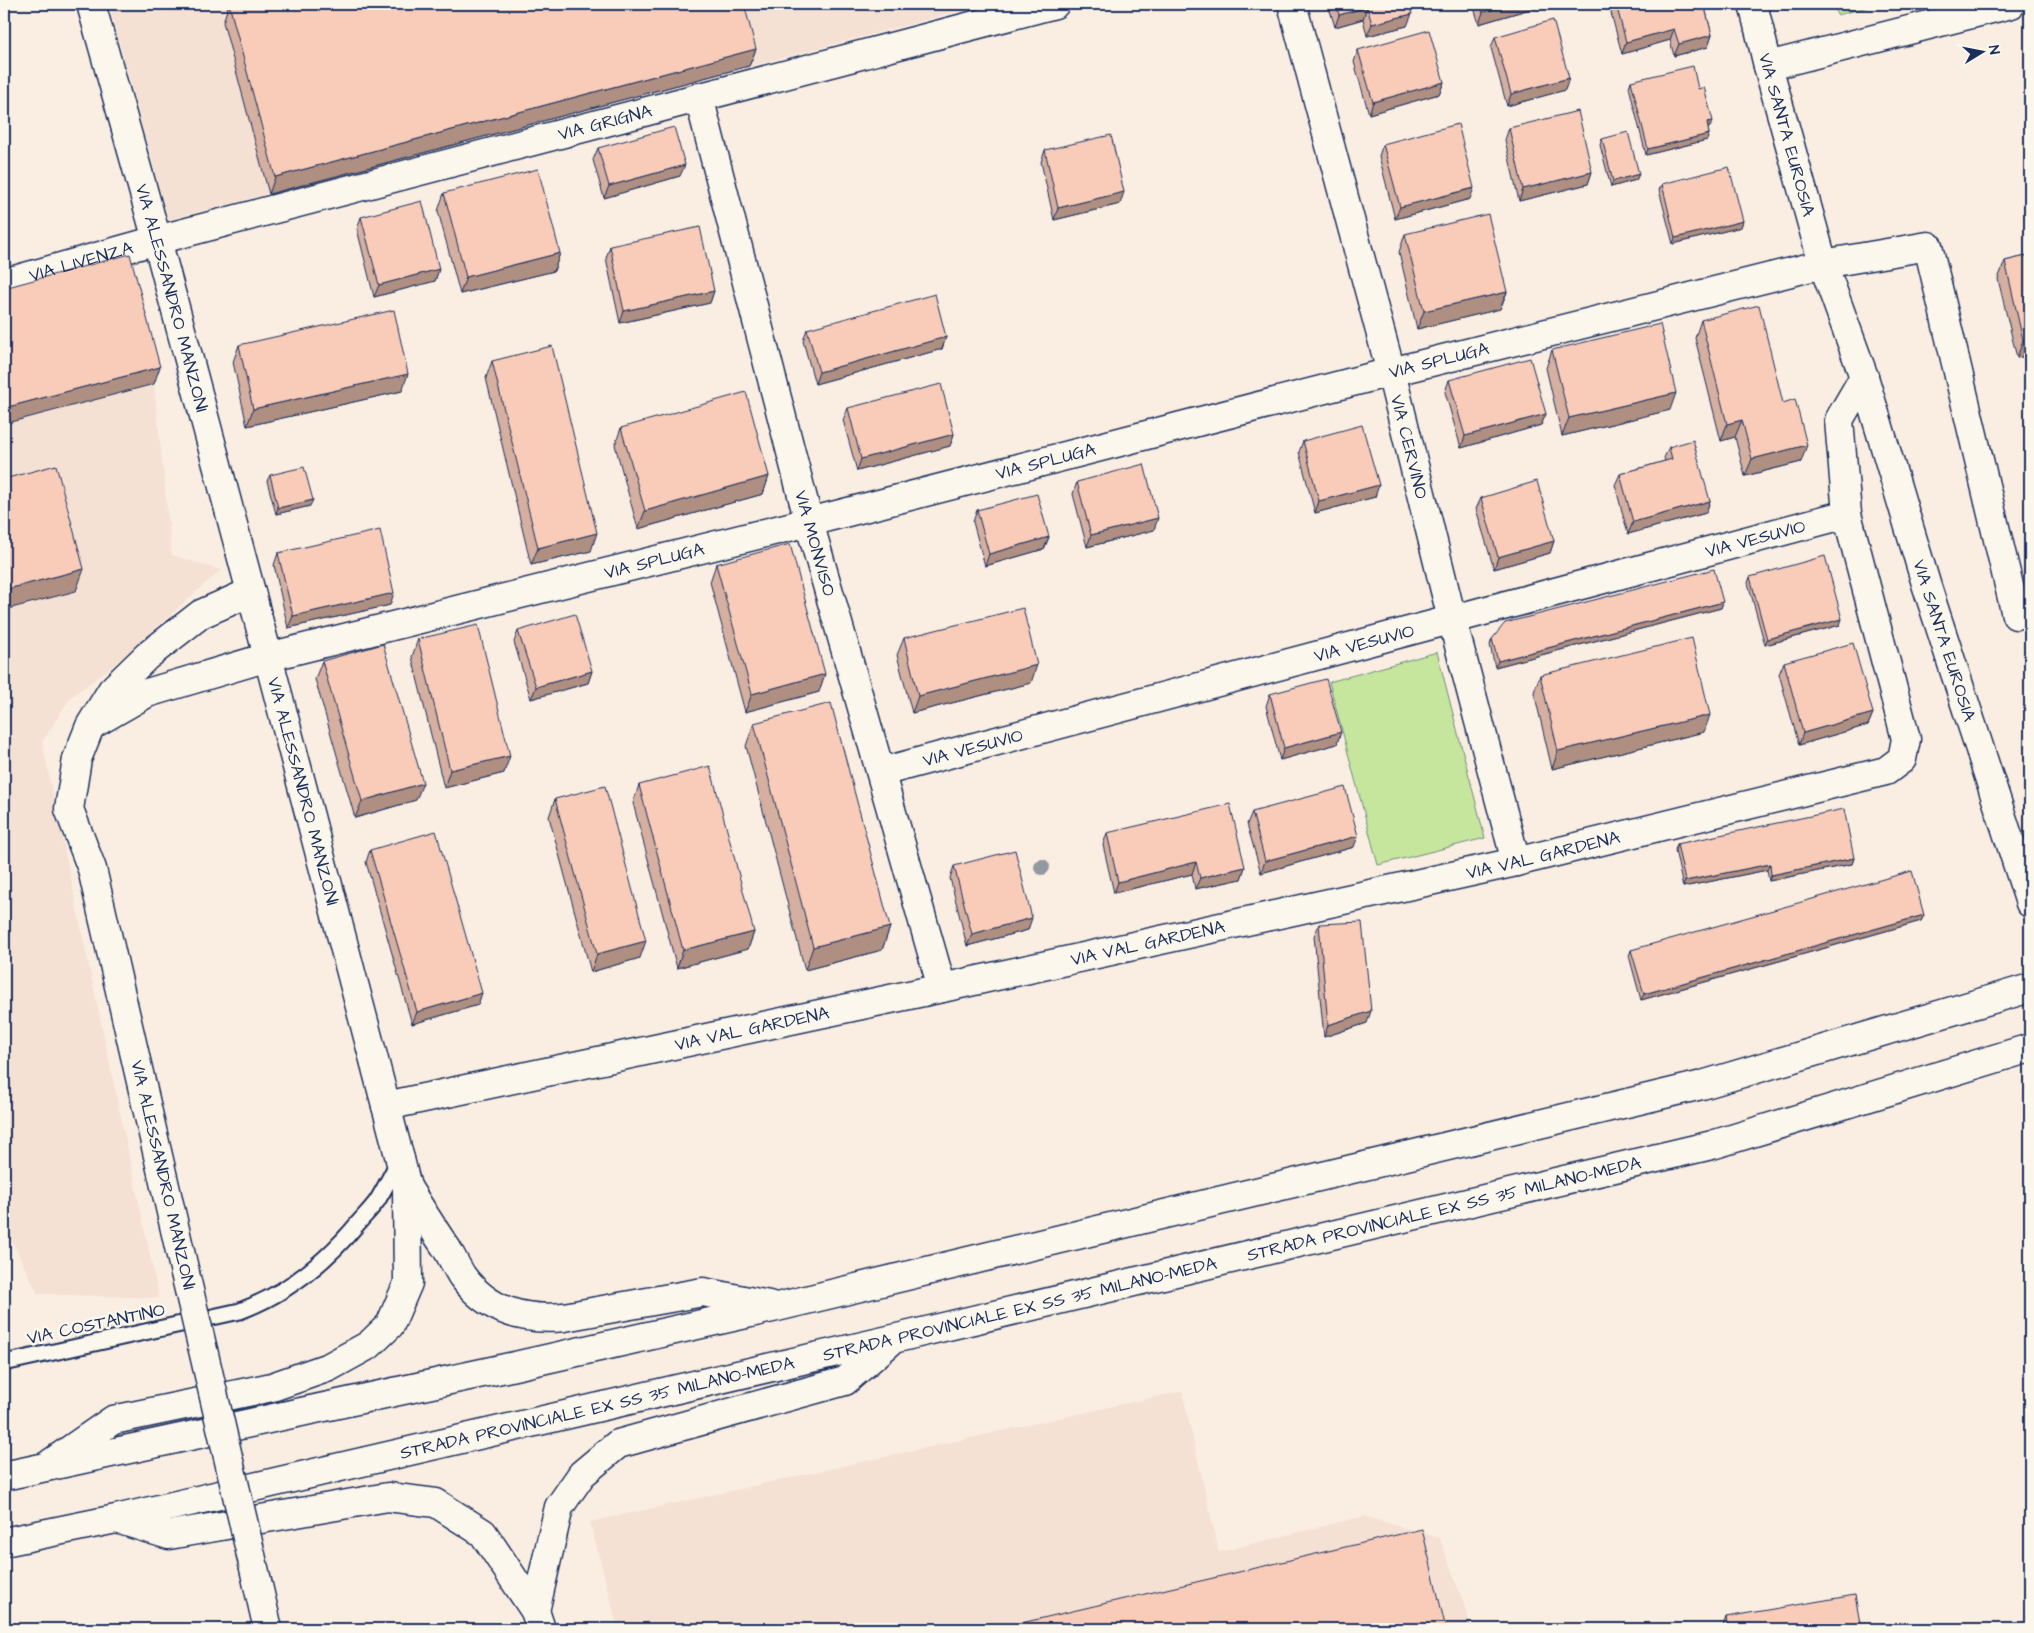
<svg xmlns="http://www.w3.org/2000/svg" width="2034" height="1633" font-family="'Architects Daughter',sans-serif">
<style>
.built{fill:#f5e0d4}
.green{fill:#c6e69e;stroke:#708a7e}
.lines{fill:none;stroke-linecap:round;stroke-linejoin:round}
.service-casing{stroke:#1b2f5e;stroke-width:19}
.minor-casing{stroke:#1b2f5e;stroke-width:31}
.tertiary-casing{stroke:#1b2f5e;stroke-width:31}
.secondary-casing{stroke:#1b2f5e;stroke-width:31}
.trunk-casing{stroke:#1b2f5e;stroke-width:31}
.service{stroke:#fbf7ec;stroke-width:15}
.minor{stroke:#fbf7ec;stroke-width:28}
.tertiary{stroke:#fbf7ec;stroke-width:28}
.secondary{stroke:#fbf7ec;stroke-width:28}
.trunk{stroke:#fbf7ec;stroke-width:28}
.secondary-bridge-casing{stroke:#1b2f5e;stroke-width:31;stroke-linecap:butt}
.secondary-bridge{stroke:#fbf7ec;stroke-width:28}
.tree{fill:#9299a1}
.wall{fill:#d5af9f;stroke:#1b2f5e}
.shaded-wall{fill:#ae8f82;stroke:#1b2f5e}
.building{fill:#f8ccb9;stroke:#1b2f5e}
.labels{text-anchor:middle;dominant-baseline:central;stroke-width:5;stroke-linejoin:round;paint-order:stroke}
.street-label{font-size:18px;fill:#1b2f5e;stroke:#fbf7ec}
</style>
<rect width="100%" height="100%" fill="#faeee2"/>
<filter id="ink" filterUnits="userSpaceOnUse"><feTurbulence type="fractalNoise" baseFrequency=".02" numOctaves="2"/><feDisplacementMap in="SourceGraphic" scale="10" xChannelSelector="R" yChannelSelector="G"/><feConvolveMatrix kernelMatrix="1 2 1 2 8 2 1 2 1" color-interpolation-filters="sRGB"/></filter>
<g filter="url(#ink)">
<g class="built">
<polygon points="109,4 986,4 168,220"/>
<polygon points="124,272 154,384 172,555 221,570 113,666 71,697 42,742 159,1298 38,1294 6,1229 4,1230 4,304"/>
<polygon points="1182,1391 1219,1552 1364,1516 1440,1538 1468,1616 1470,1629 618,1629 590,1522"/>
</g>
<g class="green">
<polygon points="1834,4 1880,4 1837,15"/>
<polygon points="1437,652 1485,838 1378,865 1329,682"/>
</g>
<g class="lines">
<g class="service-casing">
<path id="service" d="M4,1363L240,1311C288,1293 327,1261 359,1222C365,1215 372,1208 377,1201C385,1188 392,1174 399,1160"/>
</g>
<g class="minor-casing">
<g id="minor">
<path id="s1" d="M1292,4L1391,372L1452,619L1516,862"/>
<path id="s2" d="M1753,4L1768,66L1823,264L1864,377L1927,587L2030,903"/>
<polyline points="1768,66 2011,4"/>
<path id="s3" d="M699,97L809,522L942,988"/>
<path id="s4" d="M4,283L157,240L1055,4"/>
<path id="s5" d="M268,657L809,522L1391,372L1823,264L1928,246L2016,615"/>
<path id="s6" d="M881,772L1847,514"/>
<path id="s7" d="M386,1106L942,988L1516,862L1886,771L1902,759L1906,739L1847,514L1839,420L1864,377"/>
</g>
</g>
<g class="tertiary-casing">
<g id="tertiary">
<path id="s8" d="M91,4L157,240L251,592"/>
</g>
</g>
<g class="secondary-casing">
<g id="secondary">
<polyline points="93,724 147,693 268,657"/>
<path id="s9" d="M185,1273L92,869L69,809L77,759L90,726L112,690L147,656L201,614L251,592L400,1159"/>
<polyline points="251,1555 268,1629"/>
</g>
</g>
<g class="trunk-casing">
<g id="trunk">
<path d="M407,1187C420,1208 433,1229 447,1249C452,1258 457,1268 462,1276C488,1311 523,1321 564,1317L703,1292L769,1305"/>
<polyline points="51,1463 113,1420 272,1387 329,1367 369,1345 390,1325 408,1283 407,1187 400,1159"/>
<polyline points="4,1476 501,1369 777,1307 1702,1085 2030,988"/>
<polyline points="117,1519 169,1535 388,1497 436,1503 483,1533 535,1611 541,1629"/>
<path id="s10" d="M4,1542L116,1519L893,1339L1712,1145L2030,1048"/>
<polyline points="535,1611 559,1507 582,1474 618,1444 845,1381 890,1342"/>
</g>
</g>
<use href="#service" class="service"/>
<use href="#minor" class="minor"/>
<use href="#tertiary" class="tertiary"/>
<use href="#secondary" class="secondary"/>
<use href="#trunk" class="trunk"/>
<g class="secondary-bridge-casing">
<polyline id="secondary-bridge" points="185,1273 251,1555"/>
</g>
<use href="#secondary-bridge" class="secondary-bridge"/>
</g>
<circle class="tree" cx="1042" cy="867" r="8"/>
<g class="wall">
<polygon points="229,4 756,49 749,66 269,194 223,22"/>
<polygon points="1328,4 1409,4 1407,26 1367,36 1363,19 1335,27"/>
<polygon points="1473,4 1541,4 1540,6 1479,24"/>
<polygon points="1614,4 1704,4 1712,35 1708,47 1674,56 1670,40 1622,54 1611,13"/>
<polygon points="1495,37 1569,78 1565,90 1507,106 1491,48"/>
<polygon points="1358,50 1444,82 1439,94 1369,114 1354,62"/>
<polygon points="1631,81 1698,89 1710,127 1708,128 1709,134 1707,140 1646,155 1629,87"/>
<polygon points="1509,128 1592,172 1588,184 1519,201 1505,140"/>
<polygon points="1602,139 1639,174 1636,180 1611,187 1600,145"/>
<polygon points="1383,144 1470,199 1395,219 1379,156"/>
<polygon points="598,148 680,176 604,198 593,160"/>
<polygon points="1045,150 1120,204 1054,220 1041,162"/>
<polygon points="1662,184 1743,221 1741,227 1673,244 1659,190"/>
<polygon points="444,193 560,253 554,271 460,294 438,211"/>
<polygon points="361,217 439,269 435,281 374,297 357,229"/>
<polygon points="1405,234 1507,292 1500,309 1417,329 1399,252"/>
<polygon points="610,246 714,291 710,303 620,323 606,258"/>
<polygon points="2030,255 2030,355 2017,358 1998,279 2005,261"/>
<polygon points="1701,320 1783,403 1801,462 1745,476 1735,437 1721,441 1695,338"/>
<polygon points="807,329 946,337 942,349 815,384 803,341"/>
<polygon points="239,345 402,391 247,426 233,362"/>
<polygon points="1552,350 1670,410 1562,436 1546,368"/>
<polygon points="492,361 591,551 531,565 486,378"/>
<polygon points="1449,380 1546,414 1541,425 1461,448 1445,392"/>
<polygon points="848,408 954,434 950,446 857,471 843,420"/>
<polygon points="621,428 769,476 763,494 638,529 615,445"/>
<polygon points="1303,441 1375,497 1315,513 1299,452"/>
<polygon points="1669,447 1710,501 1706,513 1628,534 1615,485 1620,474 1665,461 1664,458"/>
<polygon points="270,475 310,506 276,514 267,481"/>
<polygon points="1077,482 1154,530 1087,547 1073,494"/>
<polygon points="1481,498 1554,541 1550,553 1494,569 1476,509"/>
<polygon points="977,510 1049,537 1044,549 985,566 973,522"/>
<polygon points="278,553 390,605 288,628 274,565"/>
<polygon points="716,564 819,692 745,712 710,582"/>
<polygon points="1750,577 1840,625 1765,645 1748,583"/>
<polygon points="1723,602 1721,608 1495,667 1490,645 1492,639"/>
<polygon points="518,631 592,671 588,683 531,699 514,642"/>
<polygon points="904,638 1031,683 912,713 897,655"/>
<polygon points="418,639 504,773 444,788 412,657"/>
<polygon points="322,661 416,800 355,818 315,679"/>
<polygon points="1784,662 1873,713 1868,725 1799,745 1779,674"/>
<polygon points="1540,675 1704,732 1552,769 1534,692"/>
<polygon points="1270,694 1337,744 1280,760 1266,706"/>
<polygon points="754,723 890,927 882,950 805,970 746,746"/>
<polygon points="639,785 754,932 748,949 677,968 633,803"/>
<polygon points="555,799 640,958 591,972 549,817"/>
<polygon points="1252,812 1354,847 1261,873 1247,824"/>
<polygon points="1107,833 1245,867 1241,879 1195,889 1192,874 1114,893 1103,845"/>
<polygon points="1677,844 1854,858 1852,864 1769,881 1767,870 1683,887 1675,850"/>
<polygon points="370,850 478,1005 412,1024 366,862"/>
<polygon points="954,866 1028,930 967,946 950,878"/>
<polygon points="1924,915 1921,921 1641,1000 1629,956 1631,950"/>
<polygon points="1319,924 1367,1023 1324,1037 1314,936"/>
<polygon points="1726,1617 1861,1629 1722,1629"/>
</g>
<g class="shaded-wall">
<polygon points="1512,4 1541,4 1540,6 1479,24 1483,12"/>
<polygon points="1367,7 1363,19 1335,27 1339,15"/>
<polygon points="1412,14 1407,26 1367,36 1372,24"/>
<polygon points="1674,29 1670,40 1622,54 1626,42"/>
<polygon points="1712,35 1708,47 1674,56 1679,44"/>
<polygon points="756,49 749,66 269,194 275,177"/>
<polygon points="1569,78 1565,90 1507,106 1511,94"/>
<polygon points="1444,82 1439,94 1369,114 1373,102"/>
<polygon points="1713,121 1710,127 1704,128 1707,122"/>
<polygon points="1709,134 1707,140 1646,155 1648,149"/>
<polygon points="685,165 680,176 604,198 609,186"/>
<polygon points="1592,172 1588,184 1519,201 1523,189"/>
<polygon points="1639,174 1636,180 1611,187 1613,181"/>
<polygon points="1474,188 1470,199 1395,219 1400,207"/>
<polygon points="1124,192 1120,204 1054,220 1058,208"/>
<polygon points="1743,221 1741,227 1673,244 1675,238"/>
<polygon points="560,253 554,271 460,294 466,277"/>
<polygon points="439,269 435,281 374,297 379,285"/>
<polygon points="714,291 710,303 620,323 624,311"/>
<polygon points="1507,292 1500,309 1417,329 1424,311"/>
<polygon points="946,337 942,349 815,384 819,372"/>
<polygon points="2030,339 2030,355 2017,358 2023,340"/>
<polygon points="160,367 154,384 4,424 4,408"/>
<polygon points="408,374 402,391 247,426 253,409"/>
<polygon points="1676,393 1670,410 1562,436 1569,418"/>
<polygon points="1546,414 1541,425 1461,448 1465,436"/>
<polygon points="1742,420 1735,437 1721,441 1727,424"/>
<polygon points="954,434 950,446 857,471 861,459"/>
<polygon points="1807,445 1801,462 1745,476 1752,459"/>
<polygon points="769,476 763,494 638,529 645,511"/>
<polygon points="1379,485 1375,497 1315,513 1319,501"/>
<polygon points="313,500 310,506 276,514 278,508"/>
<polygon points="1710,501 1706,513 1628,534 1633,522"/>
<polygon points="1158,518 1154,530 1087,547 1091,535"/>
<polygon points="597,533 591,551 531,565 538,548"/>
<polygon points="1049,537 1044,549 985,566 989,554"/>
<polygon points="1554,541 1550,553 1494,569 1498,557"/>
<polygon points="84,569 76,591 4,610 4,590"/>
<polygon points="394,593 390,605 288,628 293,616"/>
<polygon points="1723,602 1721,608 1495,667 1498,661"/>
<polygon points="1842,619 1840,625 1765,645 1767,639"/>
<polygon points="1037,665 1031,683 912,713 918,696"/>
<polygon points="592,671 588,683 531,699 536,687"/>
<polygon points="825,674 819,692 745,712 752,694"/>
<polygon points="1873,713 1868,725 1799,745 1803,733"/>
<polygon points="1710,715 1704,732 1552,769 1558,751"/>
<polygon points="1341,732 1337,744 1280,760 1284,748"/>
<polygon points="510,756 504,773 444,788 450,770"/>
<polygon points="423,783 416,800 355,818 362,801"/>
<polygon points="1358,836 1354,847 1261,873 1265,861"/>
<polygon points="1854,858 1852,864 1769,881 1771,875"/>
<polygon points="1196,862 1192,874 1114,893 1118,882"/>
<polygon points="1770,864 1767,870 1683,887 1685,881"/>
<polygon points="1245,867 1241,879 1195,889 1200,878"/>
<polygon points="1924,915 1921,921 1641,1000 1644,994"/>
<polygon points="1032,918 1028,930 967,946 972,934"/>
<polygon points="890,927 882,950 805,970 813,947"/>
<polygon points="754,932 748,949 677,968 683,950"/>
<polygon points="646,941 640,958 591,972 597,954"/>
<polygon points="482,993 478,1005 412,1024 417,1012"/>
<polygon points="1371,1011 1367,1023 1324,1037 1328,1025"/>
</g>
<g class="building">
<polygon points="229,4 744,4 756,49 275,177"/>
<polygon points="1336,4 1409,4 1412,14 1372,24 1367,7 1339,15"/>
<polygon points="1480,4 1512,4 1483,12"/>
<polygon points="1616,4 1704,4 1712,35 1679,44 1674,29 1626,42"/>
<polygon points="1553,20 1569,78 1511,94 1495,37"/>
<polygon points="1429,30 1444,82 1373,102 1358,50"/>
<polygon points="1693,66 1698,89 1704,87 1713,121 1707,122 1709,134 1648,149 1631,81"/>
<polygon points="1578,111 1592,172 1523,189 1509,128"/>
<polygon points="1458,124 1474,188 1400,207 1383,144"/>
<polygon points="674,127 685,165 609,186 598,148"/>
<polygon points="1628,132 1639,174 1613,181 1602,139"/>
<polygon points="1111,135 1124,192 1058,208 1045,150"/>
<polygon points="1729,167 1743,221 1675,238 1662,184"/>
<polygon points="538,169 560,253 466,277 444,193"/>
<polygon points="422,201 439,269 379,285 361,217"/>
<polygon points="1488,214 1507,292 1424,311 1405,234"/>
<polygon points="700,227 714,291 624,311 610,246"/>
<polygon points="130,254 160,367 4,408 4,288"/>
<polygon points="2030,255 2030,339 2023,340 2005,261"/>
<polygon points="935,294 946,337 819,372 807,329"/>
<polygon points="1759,305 1783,403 1795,399 1807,445 1752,459 1742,420 1727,424 1701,320"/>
<polygon points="394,310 408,374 253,409 239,345"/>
<polygon points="1660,324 1676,393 1569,418 1552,350"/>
<polygon points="552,346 597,533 538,548 492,361"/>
<polygon points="1530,358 1546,414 1465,436 1449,380"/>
<polygon points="941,384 954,434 861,459 848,408"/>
<polygon points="746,392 769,476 645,511 621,428"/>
<polygon points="1362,425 1379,485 1319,501 1303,441"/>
<polygon points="1693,440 1710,501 1633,522 1620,474 1672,459 1669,447"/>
<polygon points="1144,464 1158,518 1091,535 1077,482"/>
<polygon points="56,465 84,569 4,590 4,479"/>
<polygon points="304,467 313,500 278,508 270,475"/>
<polygon points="1537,481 1554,541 1498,557 1481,498"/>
<polygon points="1037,494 1049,537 989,554 977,510"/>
<polygon points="380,530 394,593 293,616 278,553"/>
<polygon points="790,544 825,674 752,694 716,564"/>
<polygon points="1825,556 1842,619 1767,639 1750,577"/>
<polygon points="1714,569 1723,602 1498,661 1492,639 1505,623"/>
<polygon points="1023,608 1037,665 918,696 904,638"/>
<polygon points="575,614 592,671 536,687 518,631"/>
<polygon points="478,625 510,756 450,770 418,639"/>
<polygon points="1692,638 1710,715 1558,751 1540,675"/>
<polygon points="1853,643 1873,713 1803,733 1784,662"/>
<polygon points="383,644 423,783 362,801 322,661"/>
<polygon points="1326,679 1341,732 1284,748 1270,694"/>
<polygon points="831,703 890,927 813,947 754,723"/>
<polygon points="710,766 754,932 683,950 639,785"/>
<polygon points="605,786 646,941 597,954 555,799"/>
<polygon points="1345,787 1358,836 1265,861 1252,812"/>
<polygon points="1230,804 1245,867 1200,878 1196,862 1118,882 1107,833"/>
<polygon points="1844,809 1854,858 1771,875 1770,864 1685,881 1677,844"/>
<polygon points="436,831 482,993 417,1012 370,850"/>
<polygon points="1015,850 1032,918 972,934 954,866"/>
<polygon points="1912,871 1924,915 1644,994 1631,950"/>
<polygon points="1362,922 1371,1011 1328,1025 1319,924"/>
<polygon points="1422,1529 1446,1629 996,1629"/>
<polygon points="1855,1595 1861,1629 1728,1629 1726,1617"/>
</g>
</g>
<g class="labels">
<g class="street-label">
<text stroke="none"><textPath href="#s4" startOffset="622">VIA GRIGNA</textPath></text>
<text stroke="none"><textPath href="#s2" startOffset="135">VIA SANTA EUROSIA</textPath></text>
<text stroke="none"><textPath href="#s4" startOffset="80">VIA LIVENZA</textPath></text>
<text stroke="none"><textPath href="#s8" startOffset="305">VIA ALESSANDRO MANZONI</textPath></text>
<text stroke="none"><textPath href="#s5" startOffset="1208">VIA SPLUGA</textPath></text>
<text stroke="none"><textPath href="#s1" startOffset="458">VIA CERVINO</textPath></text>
<text stroke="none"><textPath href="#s5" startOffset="802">VIA SPLUGA</textPath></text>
<text stroke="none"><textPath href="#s6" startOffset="905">VIA VESUVIO</textPath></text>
<text stroke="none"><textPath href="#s3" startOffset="461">VIA MONVISO</textPath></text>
<text stroke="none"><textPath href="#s5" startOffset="398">VIA SPLUGA</textPath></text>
<text stroke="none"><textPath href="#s2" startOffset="665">VIA SANTA EUROSIA</textPath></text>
<text stroke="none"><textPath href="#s6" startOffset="500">VIA VESUVIO</textPath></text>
<text stroke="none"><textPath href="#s6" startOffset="95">VIA VESUVIO</textPath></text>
<text stroke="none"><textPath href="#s9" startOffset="985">VIA ALESSANDRO MANZONI</textPath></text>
<text stroke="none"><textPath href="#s7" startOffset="1184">VIA VAL GARDENA</textPath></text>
<text stroke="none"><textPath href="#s7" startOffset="779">VIA VAL GARDENA</textPath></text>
<text stroke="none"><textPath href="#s7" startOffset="374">VIA VAL GARDENA</textPath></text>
<text transform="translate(163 1175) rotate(77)">VIA ALESSANDRO MANZONI</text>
<text stroke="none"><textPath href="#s10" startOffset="1478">STRADA PROVINCIALE EX SS 35 MILANO-MEDA</textPath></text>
<text stroke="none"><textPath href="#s10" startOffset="1042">STRADA PROVINCIALE EX SS 35 MILANO-MEDA</textPath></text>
<text transform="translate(96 1324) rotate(-12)">VIA COSTANTINO</text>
<text stroke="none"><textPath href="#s10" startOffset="608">STRADA PROVINCIALE EX SS 35 MILANO-MEDA</textPath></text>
</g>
</g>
<rect width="2034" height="1633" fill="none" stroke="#fbf7ec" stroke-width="20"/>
<rect x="10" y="10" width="2014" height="1613" fill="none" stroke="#1b2f5e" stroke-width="2" filter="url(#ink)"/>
<g transform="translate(1982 52) rotate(80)" stroke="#fbf7ec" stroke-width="4" paint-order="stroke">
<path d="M0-4L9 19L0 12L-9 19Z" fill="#1b2f5e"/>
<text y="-8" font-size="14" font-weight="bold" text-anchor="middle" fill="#1b2f5e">N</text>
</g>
</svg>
